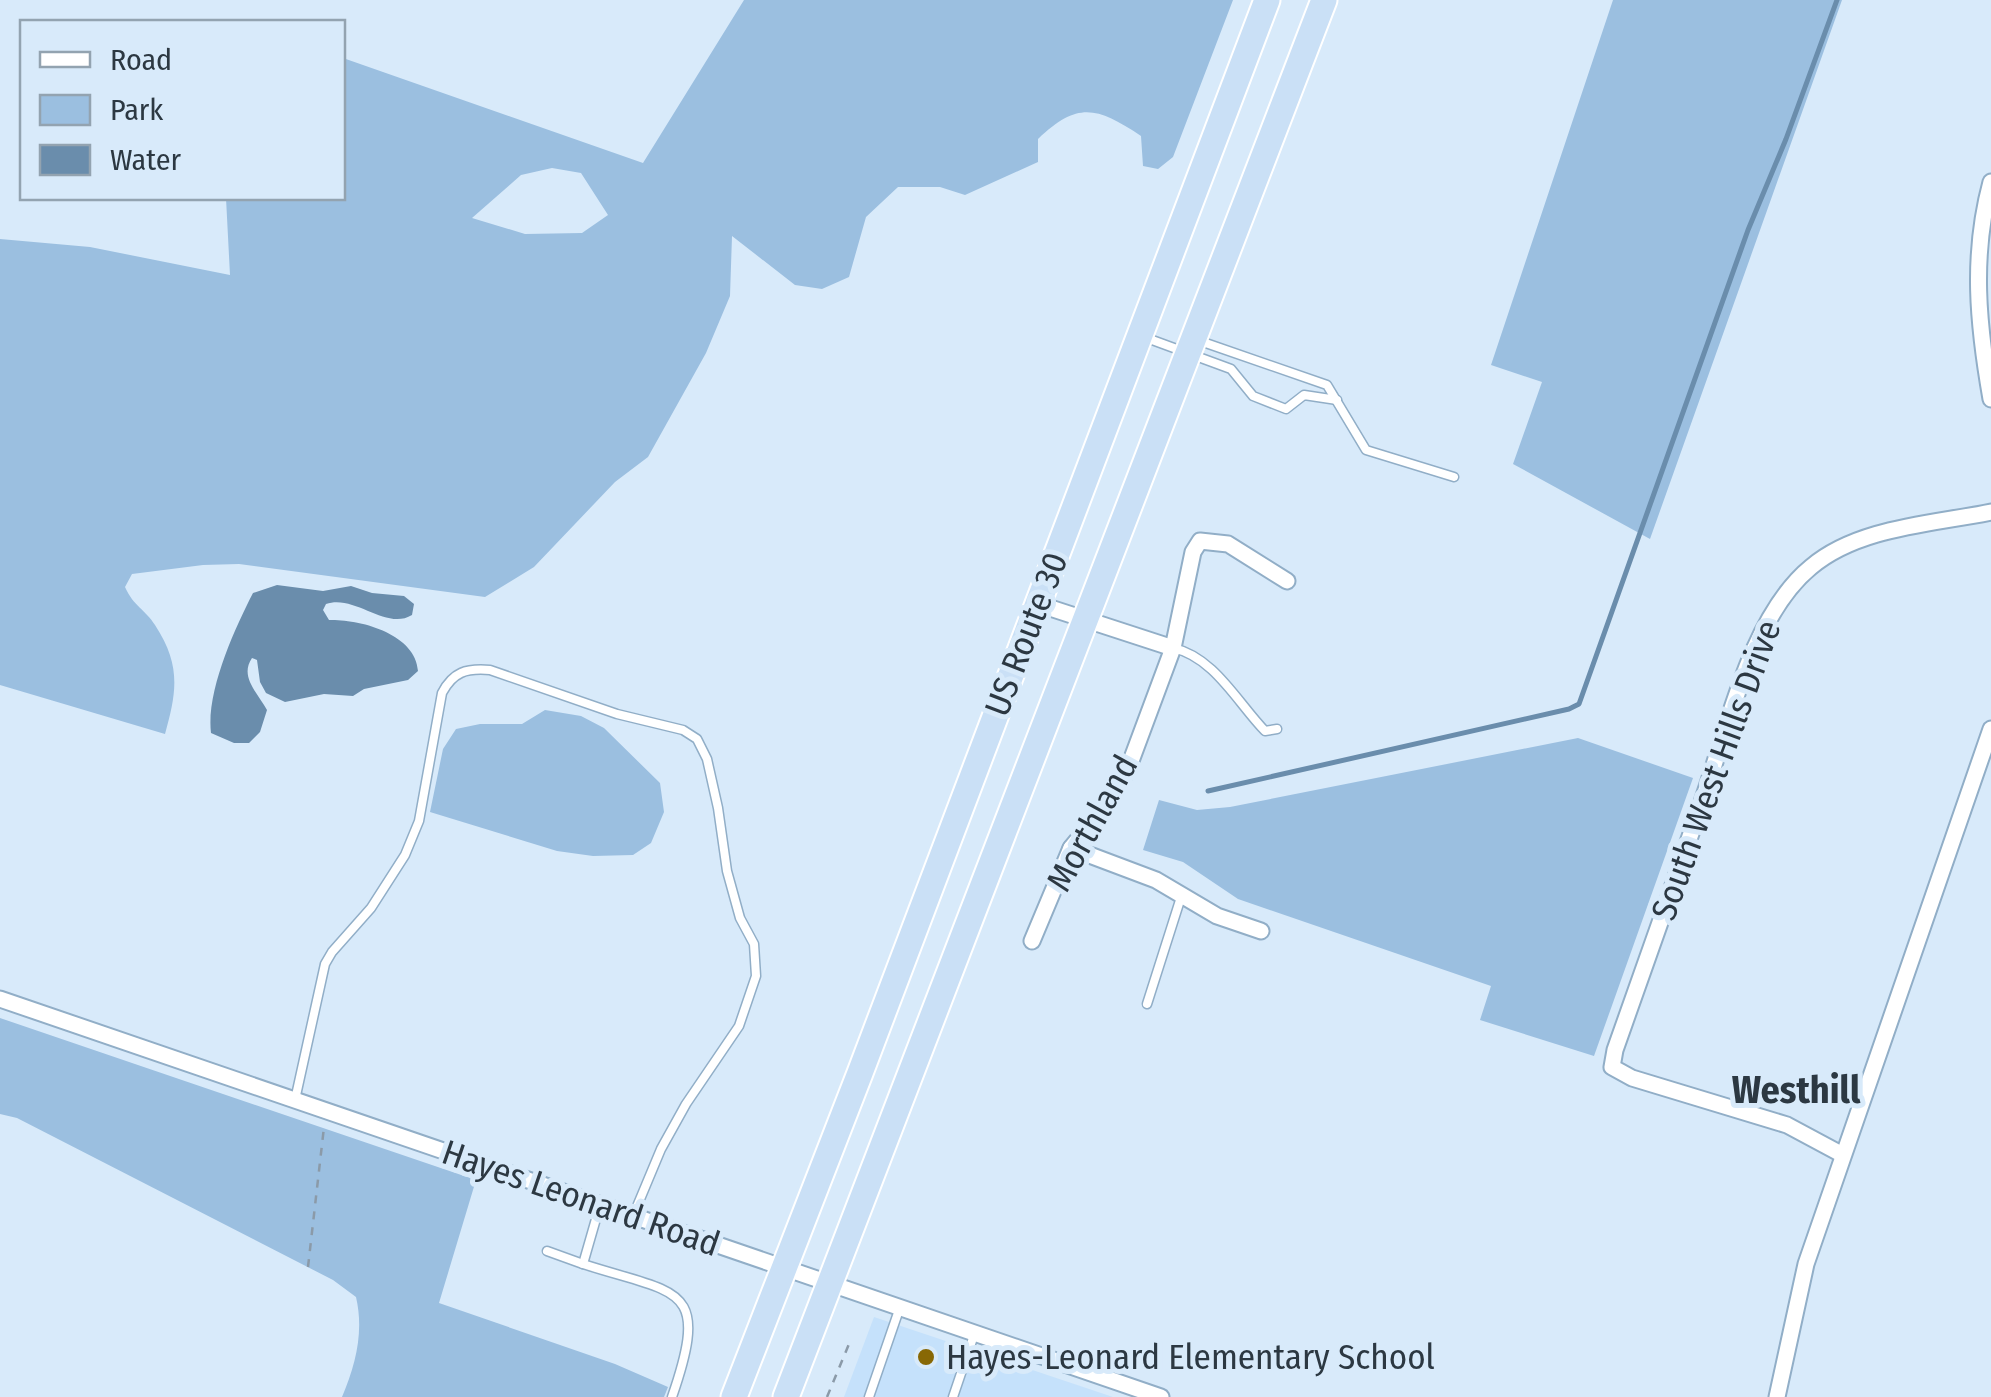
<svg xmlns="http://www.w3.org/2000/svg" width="1991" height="1397" font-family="'Fira Sans Condensed',sans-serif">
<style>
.built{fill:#c5e1fb}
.green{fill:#9bbfe0;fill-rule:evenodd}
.water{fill:#6a8dac}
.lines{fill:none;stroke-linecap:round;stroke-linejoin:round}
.stream{stroke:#6a8dac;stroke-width:5}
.service-casing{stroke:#91aec7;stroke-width:11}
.minor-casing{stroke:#91aec7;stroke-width:19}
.trunk-casing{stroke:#fff;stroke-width:29}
.path{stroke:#8b9aa8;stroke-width:2.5;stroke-dasharray:8 8;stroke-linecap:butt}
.service{stroke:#fff;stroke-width:8}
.minor{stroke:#fff;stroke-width:15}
.trunk{stroke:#cae0f6;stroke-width:25}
.poi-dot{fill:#886805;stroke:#d8eafa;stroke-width:4}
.labels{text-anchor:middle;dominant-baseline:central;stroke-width:10;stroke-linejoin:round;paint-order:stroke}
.street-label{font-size:35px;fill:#2c3842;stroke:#d8eafa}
.poi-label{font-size:35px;fill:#2c3842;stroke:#d8eafa;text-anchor:start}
.neighbourhood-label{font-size:38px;font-weight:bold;fill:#2c3842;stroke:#d8eafa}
</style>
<rect width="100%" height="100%" fill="#d8eafa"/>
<polygon class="built" points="874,1317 1113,1397 844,1397"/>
<g class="green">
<path d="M744,0H1233L1173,157L1158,169L1143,166L1141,136C1097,107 1078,101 1038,139V162L965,195L940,187H898L866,217L849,277L822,289L795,285L732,236L730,296L706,353L648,457L615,482L534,567L485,597L239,564L203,565L132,574L125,587C134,607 145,609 155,625C181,665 177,691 165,734L0,685V239L90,247L230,275L226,198H342L343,58L643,163ZM552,168L581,173L608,215L582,233L525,234L472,218L521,175Z"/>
<polygon points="1613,0 1842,0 1650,539 1513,464 1542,382 1491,365"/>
<polygon points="545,710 581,716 604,728 660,783 664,812 651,843 633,855 593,856 557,851 430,812 443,749 456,729 480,724 522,724"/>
<polygon points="1578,738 1693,778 1594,1056 1480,1020 1491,986 1238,899 1183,862 1143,850 1159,800 1197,810 1230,807"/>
<path d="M0,1018L476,1180L439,1303L615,1364L668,1387L664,1397H342C356,1364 364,1331 356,1297L333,1280L17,1118L0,1114Z"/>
</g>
<path class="water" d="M277,585L323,591L351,586L372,593L404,596L414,604L412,615C386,631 355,594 326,604L323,610L329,620C360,619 416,634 418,671L408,680L364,689L353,696L324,694L285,702L266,693L260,682L257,660L252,658C239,677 258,693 267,710L260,732L249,743H234L211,733C206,692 234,630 253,593Z"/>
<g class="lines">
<polyline class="stream" points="1208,791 1569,709 1579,704 1748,230 1786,139 1837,0"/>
<g class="service-casing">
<g id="service">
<polyline points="1144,337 1231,369 1253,396 1286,409 1304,395 1337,400"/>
<polyline points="1197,340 1327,385 1366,450 1454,477"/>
<path d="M1173,648C1214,657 1237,702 1265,731L1277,729"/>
<polyline points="1147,1004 1182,894"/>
<path d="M295,1100L325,964L332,952L371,908L405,855L419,821L442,693C453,672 466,668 490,670L617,714L683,730L697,739L707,759L718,808L727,871L740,918L754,944L756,976L739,1026L686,1104L661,1149L633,1216"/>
<path d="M600,1205L583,1264C679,1295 711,1284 672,1397"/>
<polyline points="547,1251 583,1264"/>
<polyline points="869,1397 900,1307"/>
<polyline points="953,1397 974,1335"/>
</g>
</g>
<g class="minor-casing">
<g id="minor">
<path d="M1991,182C1971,256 1978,325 1991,399"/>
<polyline points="1038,604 1173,648"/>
<polyline points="1071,848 1156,880 1217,916 1261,931"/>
<polyline points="1032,941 1071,848 1112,798 1128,769 1173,648 1193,552 1200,541 1228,544 1287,581"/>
<polyline points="0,999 1161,1397"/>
<path d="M1843,1155L1787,1125L1632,1078L1612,1067L1615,1050C1645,966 1674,883 1703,799C1728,727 1751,616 1811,567C1858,527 1933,524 1991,512"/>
<polyline points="1777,1397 1806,1264 1991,729"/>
</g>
</g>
<g class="trunk-casing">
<g id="trunk">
<polyline points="734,1397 860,1073 1267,0"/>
<polyline points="786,1397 1324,0"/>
</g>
</g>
<g class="path">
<polyline points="308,1267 324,1127"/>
<polyline points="827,1397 849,1344"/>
</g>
<use href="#service" class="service"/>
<use href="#minor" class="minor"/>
<use href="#trunk" class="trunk"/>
</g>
<circle class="poi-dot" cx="926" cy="1357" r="10"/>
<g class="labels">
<g class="street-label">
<text transform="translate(1026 634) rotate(-69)">US Route 30</text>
<text transform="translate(1716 770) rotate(-70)">South West Hills Drive</text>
<text transform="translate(1092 823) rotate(-61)">Morthland</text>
<text transform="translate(581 1198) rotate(19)">Hayes Leonard Road</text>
</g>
<g class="poi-label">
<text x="946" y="1357">Hayes-Leonard Elementary School</text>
</g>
<g class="neighbourhood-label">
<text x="1796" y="1090">Westhill</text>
</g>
</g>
<rect x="20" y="20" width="325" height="180" fill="#d8eafa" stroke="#93a3b0" stroke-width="2.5"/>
<rect x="40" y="52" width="50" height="15" fill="#ffffff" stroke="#93a3b0" stroke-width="2.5"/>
<text x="110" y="70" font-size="30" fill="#2c3842">Road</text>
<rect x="40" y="95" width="50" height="30" fill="#9bbfe0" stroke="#93a3b0" stroke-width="2.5"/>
<text x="110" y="120" font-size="30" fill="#2c3842">Park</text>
<rect x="40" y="145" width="50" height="30" fill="#6a8dac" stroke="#93a3b0" stroke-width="2.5"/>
<text x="110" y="170" font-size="30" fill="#2c3842">Water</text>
</svg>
